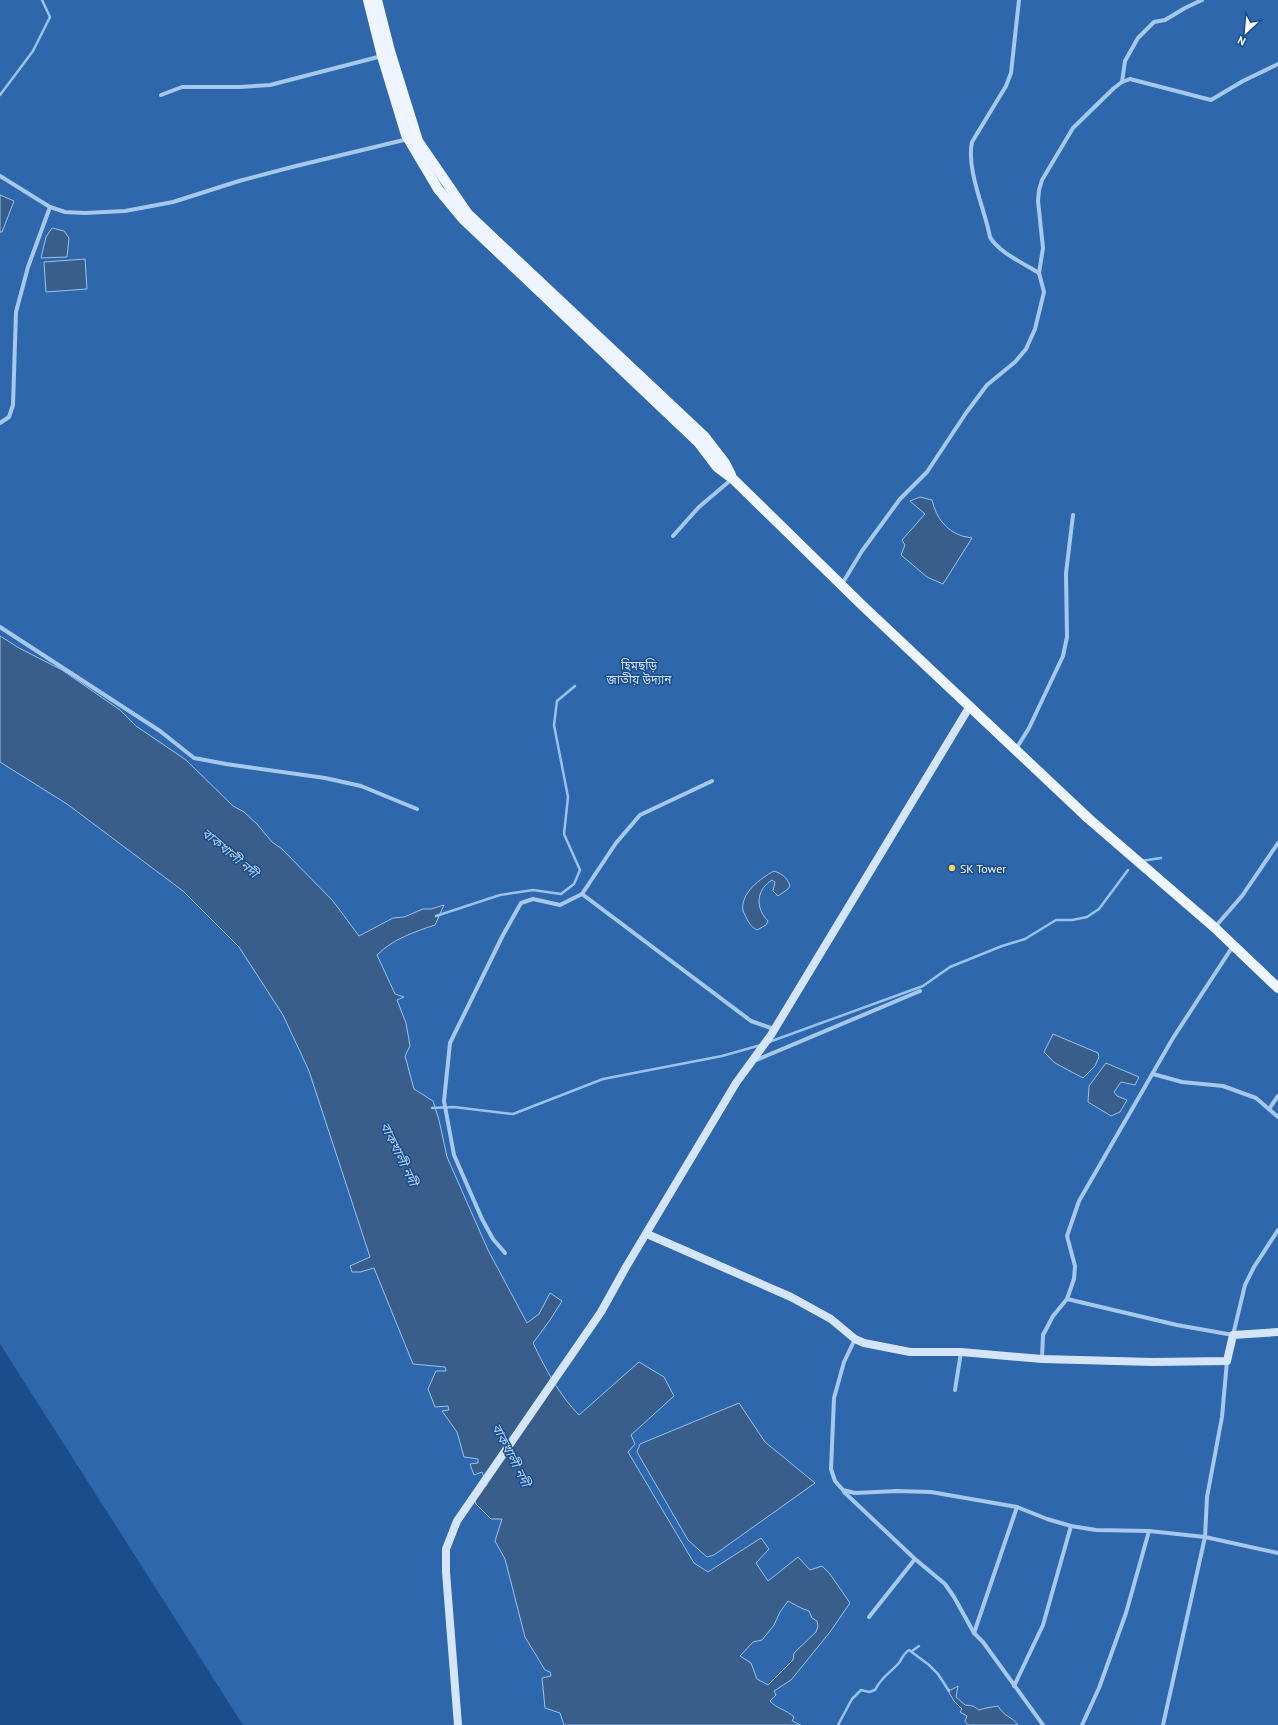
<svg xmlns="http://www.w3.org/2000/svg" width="1278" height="1725" font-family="'PT Sans','Noto Sans Bengali',sans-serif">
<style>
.green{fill:#2e67ab}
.water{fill:#395e8c;stroke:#9ac2ef;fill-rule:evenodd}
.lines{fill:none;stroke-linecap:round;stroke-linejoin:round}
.stream{stroke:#9ac2ef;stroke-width:2.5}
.street{stroke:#a7c8ed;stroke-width:4}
.secondary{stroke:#d4e5fa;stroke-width:8}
.primary{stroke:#eef5ff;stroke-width:10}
.poi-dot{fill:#fed164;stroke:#1b4d8d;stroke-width:1.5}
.labels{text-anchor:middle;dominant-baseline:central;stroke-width:3;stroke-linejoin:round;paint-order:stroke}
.park-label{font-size:12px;fill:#cde2fa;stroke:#1b4d8d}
.poi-label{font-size:12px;fill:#fff;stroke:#1b4d8d;text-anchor:start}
.water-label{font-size:13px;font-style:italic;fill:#b3d2f4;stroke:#1b4d8d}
</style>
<rect width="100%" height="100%" fill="#1b4d8d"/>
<polygon class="green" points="0,0 1278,0 1278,1725 243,1725 0,1344"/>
<g class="water">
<polygon points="0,195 14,201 2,232 0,232"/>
<polygon points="52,228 64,231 69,238 67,257 41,258 46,237"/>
<polygon points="85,259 87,289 46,292 44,262"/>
<path d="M920,497L932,500C936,517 945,530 962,536C965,537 969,537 972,538L943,584L927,577L901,555L905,545L902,540L925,514L910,501Z"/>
<path d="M0,636L19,648L62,670L120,710L136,726L186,760L233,806L244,812L257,824L272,842L282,849L333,901L359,936L393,918L404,917L423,909H431L444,905L435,925C414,932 393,939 377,955L395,994L404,997L397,1000L406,1023L410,1046L405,1056L414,1089L433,1101L439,1120L447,1157L488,1250L527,1323L539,1314L550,1293L562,1301L550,1320L533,1343C545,1368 559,1395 579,1415L639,1362L664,1377L674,1396L631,1435L635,1444L628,1452L694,1563L708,1572L761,1538L769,1549L756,1563L768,1581L798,1557L810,1570L822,1566L830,1574L850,1603L830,1632L791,1680L774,1691L776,1695L770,1701C777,1709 787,1710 794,1717L792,1721L801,1725H564L560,1713L545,1708L542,1678L551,1676L550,1672L545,1670L525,1637L505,1559L495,1541L502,1519H491L476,1504L472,1494L487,1485L482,1472L474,1475L470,1464L478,1463V1459L464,1457L457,1432L442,1411L449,1410L448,1406L435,1407L428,1389L436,1371H446L445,1367L413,1364L374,1268L360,1272H352L350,1266L370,1257L309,1071L283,1015L239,947L183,891L67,804L0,762ZM788,1601L801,1608L809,1611L812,1618L817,1621L818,1626L816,1632L794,1653L793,1660L768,1685L757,1679L751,1663L740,1656L753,1642L762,1640L774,1625L780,1612Z"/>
<path d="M774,871C782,874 787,877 790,886L788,889L778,896L773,891L775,882L772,880C756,890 755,908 768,921L766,925L757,930C752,927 750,925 747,919C746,917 744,913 743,911C740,893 761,878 774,871Z"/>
<polygon points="1053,1034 1098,1053 1099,1057 1095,1066 1083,1078 1055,1063 1044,1052"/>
<polygon points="1106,1063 1139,1077 1135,1085 1121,1082 1114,1092 1117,1096 1127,1100 1120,1112 1111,1116 1088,1102 1089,1086"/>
<polygon points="739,1403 765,1442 815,1483 714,1555 707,1557 688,1540 637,1452 640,1444"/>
<path d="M958,1686L956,1697L965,1705L973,1706L979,1710L986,1708L998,1706C1005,1718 1012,1716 1018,1725H968L965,1721L967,1716L960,1712L962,1709L954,1701L947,1689L951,1690Z"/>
</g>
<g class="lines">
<g class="stream">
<polyline points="0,95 33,51 50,17 42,0"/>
<polyline points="1141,861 1161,858"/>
<polyline points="436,916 500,895 533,890 561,894 574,884 580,870 564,834 568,797 554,725 557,701 575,686"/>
<polyline points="769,1042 923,986 950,967 1002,946 1025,939 1056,920 1072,920 1087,917 1099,909 1128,870"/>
<polyline points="432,1108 454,1107 513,1114 603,1079 722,1056 761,1045"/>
<polyline points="912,1651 919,1646"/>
<path d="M838,1725L852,1699L861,1690L869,1692L875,1690C882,1676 889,1674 899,1663C902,1658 904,1653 909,1650L929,1665L938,1674L949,1691"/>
</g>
<g class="street">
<path d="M1019,0L1011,73L1006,86L972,142C966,169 985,210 990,237C998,252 1025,264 1039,273"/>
<polyline points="1122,82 1125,61 1138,38 1154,22 1165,20 1185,8 1202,0"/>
<polyline points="161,95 182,87 239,87 270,85 382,56"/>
<polyline points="0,176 50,207 65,212 85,213 125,211 173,202 239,181 296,166 408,139"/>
<polyline points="0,423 9,417 13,405 16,312 28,267 50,207"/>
<polyline points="673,536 699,507 732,479"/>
<polyline points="842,584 862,551 900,499 927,472 966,413 987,385 1015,362 1026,349 1035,329 1044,292 1039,273 1043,248 1038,201 1039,190 1042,180 1073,128 1114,88 1122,82 1130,79 1211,100 1243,81 1278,64"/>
<polyline points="0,627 160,731 194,758 226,764 325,778 361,786 417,809"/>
<polyline points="1016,749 1029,728 1063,656 1067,637 1066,573 1073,515"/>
<polyline points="582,894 751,1021 774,1029"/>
<polyline points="1215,927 1242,896 1278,843"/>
<polyline points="754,1061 920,991"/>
<polyline points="1153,1074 1182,1082 1223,1086 1256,1098 1278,1117"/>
<polyline points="1269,1109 1278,1096"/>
<polyline points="505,1253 493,1239 482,1219 454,1155 444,1101 450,1043 503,935 521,903 533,899 560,905 582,894 616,843 640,815 712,781"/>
<polyline points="1067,1299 1177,1325 1233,1335 1245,1285 1254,1267 1278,1230"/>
<polyline points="855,1339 844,1362 834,1398 831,1469 835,1481 843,1490 855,1493 897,1491 931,1492 1017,1507 1047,1519 1071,1526 1096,1530 1149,1531 1205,1537 1278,1553"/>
<polyline points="1042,1359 1043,1335 1053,1316 1067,1299 1074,1279 1075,1266 1067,1236 1079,1201 1173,1038 1233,946"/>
<polyline points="955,1390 961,1352"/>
<polyline points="844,1492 915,1559 945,1584 954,1597 974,1633 983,1642 1043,1725"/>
<polyline points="869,1617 915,1559"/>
<polyline points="974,1633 1017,1507"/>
<polyline points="1014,1686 1043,1625 1071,1526"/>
<polyline points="1082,1725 1099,1688 1126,1613 1149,1531"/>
<polyline points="1163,1725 1205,1537 1207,1497 1222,1417 1227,1361"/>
</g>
<g class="secondary">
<polyline points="647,1234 791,1297 831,1319 855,1339 864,1343 910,1352 961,1352 1042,1359 1152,1362 1227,1361 1233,1335 1278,1332"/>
<polyline points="458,1725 446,1572 446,1549 457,1521 601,1312 626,1267 736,1083 771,1035 970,706"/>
</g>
<g class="primary">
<polyline points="368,0 382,56 406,135 438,189 463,219 698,442 717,467 733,479 864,607 1089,819 1214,927 1278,988"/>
<polyline points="377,0 390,51 418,141 468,214 705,437 725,463 731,475"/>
</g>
</g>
<circle class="poi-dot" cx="952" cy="868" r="4"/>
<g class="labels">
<g class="park-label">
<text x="639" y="665">হিমছড়ি<tspan x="639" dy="14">জাতীয় উদ্যান</tspan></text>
</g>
<g class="poi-label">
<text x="960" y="868">SK Tower</text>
</g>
<g class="water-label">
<text transform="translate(230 853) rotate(40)">বাকখালী নদী</text>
<text transform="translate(399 1154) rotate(64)">বাকখালী নদী</text>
<text transform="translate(511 1455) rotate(63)">বাকখালী নদী</text>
</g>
</g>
<g transform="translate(1246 32) rotate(206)" stroke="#1b4d8d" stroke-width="3" paint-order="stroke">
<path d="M0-3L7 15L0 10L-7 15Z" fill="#ffffff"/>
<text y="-6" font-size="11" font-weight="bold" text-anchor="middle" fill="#ffffff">N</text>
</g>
</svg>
